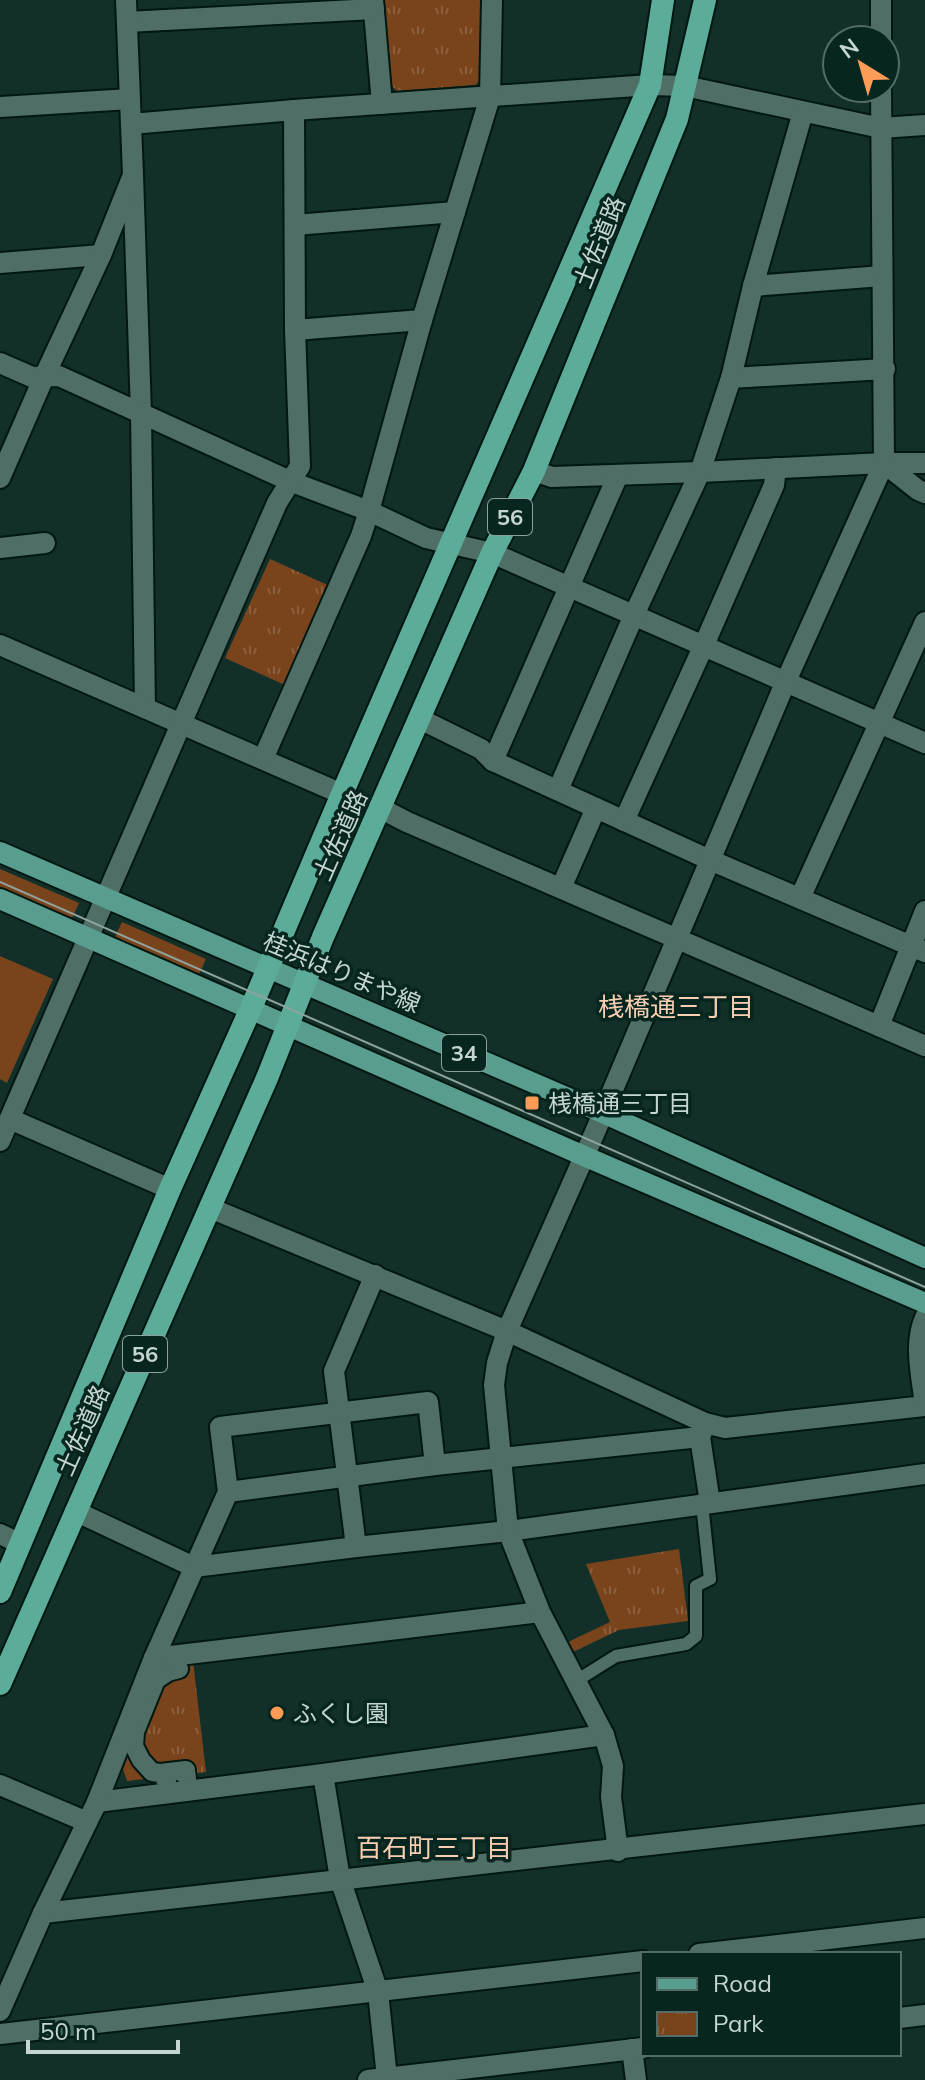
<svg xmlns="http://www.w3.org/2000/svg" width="925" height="2080" font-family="Mulish,'Noto Sans JP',sans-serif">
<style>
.green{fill:#79441c}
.park{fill:url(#park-tufts)}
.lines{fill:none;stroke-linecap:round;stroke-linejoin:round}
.service-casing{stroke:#001712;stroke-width:16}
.pedestrian-casing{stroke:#001712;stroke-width:22}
.minor-casing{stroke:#001712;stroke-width:24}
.primary-casing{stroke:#001712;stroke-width:24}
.trunk-casing{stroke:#001712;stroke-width:26}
.service{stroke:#4f6e66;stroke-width:12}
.pedestrian{stroke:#4f6e66;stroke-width:18}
.minor{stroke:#4f6e66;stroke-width:20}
.primary{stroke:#589d8d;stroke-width:20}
.trunk{stroke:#5bad9a;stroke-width:22}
.tram{stroke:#8fa39e;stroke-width:2}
.poi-dot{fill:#fd9c56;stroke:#07261f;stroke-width:3}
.labels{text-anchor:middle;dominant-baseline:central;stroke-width:7;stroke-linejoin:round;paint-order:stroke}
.shield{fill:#07261f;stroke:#8ca09c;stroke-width:2}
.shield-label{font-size:22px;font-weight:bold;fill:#c5d5d1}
.street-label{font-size:24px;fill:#c5d5d1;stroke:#07261f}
.poi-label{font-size:24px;fill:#c5d5d1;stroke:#07261f;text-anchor:start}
.neighbourhood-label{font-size:26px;fill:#f9cfb3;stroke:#07261f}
</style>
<defs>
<pattern id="park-tufts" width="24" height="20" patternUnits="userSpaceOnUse" patternTransform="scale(2)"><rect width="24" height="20" fill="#79441c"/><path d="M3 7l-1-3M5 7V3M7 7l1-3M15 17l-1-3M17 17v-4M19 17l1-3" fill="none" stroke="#8b5e3c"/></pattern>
</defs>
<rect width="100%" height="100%" fill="#123029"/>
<g class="green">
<polygon points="0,869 79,903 72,918 0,887"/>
<polygon points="122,922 206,959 198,976 114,939"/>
<polygon points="0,956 53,979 7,1083 0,1079"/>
</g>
<g class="park">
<polygon points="383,0 485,0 482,79 475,85 397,91 390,84"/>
<polygon points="270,559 332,587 287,686 225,658"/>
<polygon points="679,1549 688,1621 619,1630 573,1652 566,1643 610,1622 586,1564"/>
<polygon points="193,1661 206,1772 127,1781 123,1769 158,1673"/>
</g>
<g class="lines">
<g class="service-casing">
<polyline id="service" points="576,1681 616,1656 686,1644 696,1636 696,1586 710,1579 702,1504"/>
</g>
<g class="pedestrian-casing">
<g id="pedestrian">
<polyline points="160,1773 186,1770 187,1779"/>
<polyline points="167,1781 160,1773 152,1772 141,1760 134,1746 135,1732 156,1680 168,1672 179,1669"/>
</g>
</g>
<g class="minor-casing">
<g id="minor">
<polyline points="373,0 382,104"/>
<polyline points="881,0 881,40"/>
<polyline points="127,22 374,9"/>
<polyline points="0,107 130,99"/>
<polyline points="131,124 294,110 650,85 685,86 881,128 925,125"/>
<polyline points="133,175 141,413 145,708"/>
<polyline points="295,225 455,212"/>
<polyline points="0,263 101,255"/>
<polyline points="753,286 882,276"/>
<polyline points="295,330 422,320"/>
<polyline points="0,363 32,377 59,376 292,482 369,511 426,538 492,553 925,743"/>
<polyline points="731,378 885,369"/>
<polyline points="884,463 918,490 925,493"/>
<polyline points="534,471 552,477 700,472 884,463 925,463"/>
<polyline points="0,478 44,377 101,255 133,175 126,0"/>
<polyline points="0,548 45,543"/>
<polyline points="0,645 342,794"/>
<polyline points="420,719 481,749 493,761 710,860 925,952"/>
<polyline points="263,759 361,536 369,511 422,320 490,97 492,0"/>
<polyline points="493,761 618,475"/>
<polyline points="558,790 634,615 700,472 731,378 753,286 803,112"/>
<polyline points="380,808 407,822 925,1046"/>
<polyline points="624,821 704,645 774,485 776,468"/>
<polyline points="561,888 596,808"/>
<polyline points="800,898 925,622"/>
<polyline points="879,1026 925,911"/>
<polyline points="10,1119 170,1189"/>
<polyline points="0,1141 277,503 300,466 295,330 294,110"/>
<polyline points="210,1208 507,1331 705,1423 725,1428 925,1406"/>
<path d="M925,1318C913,1344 922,1378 925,1405"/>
<polyline points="705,1424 700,1437 710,1503"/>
<polyline points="228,1492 435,1465 700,1437"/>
<polyline points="75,1511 194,1567 356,1547 508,1531 925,1474"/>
<polyline points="0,1534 21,1544"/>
<polyline points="356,1547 334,1371 375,1275"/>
<polyline points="154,1658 540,1612"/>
<polyline points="323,1774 340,1879 378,1992 387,2078"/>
<polyline points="0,1785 87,1822"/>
<polyline points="97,1802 323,1774 604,1735"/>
<polyline points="618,1851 611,1797 613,1766 604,1735 540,1612 508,1531 494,1385 497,1363 507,1331 595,1132 786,681 884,463 881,88"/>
<path d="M43,1913C337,1879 631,1849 925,1814"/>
<polyline points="699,1954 925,1928"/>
<polyline points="0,2011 43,1913 97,1802 154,1658 228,1492 220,1427 428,1402 435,1465"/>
<polyline points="899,2018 925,2015"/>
<polyline points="0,2034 643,1961"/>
<polyline points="632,2049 636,2080"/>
<polyline points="368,2080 643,2048"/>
</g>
</g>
<g class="primary-casing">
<g id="primary">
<polyline points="0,852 603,1113 925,1258"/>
<polyline points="0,899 584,1156 925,1303"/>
</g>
</g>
<g class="trunk-casing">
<g id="trunk">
<polyline points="0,1592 170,1189 251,1008 342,794 650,85 663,0"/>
<polyline points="0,1684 267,1078 323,937 492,553 534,471 677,119 705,0"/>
</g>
</g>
<use href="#service" class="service"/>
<use href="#pedestrian" class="pedestrian"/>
<use href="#minor" class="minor"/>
<use href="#primary" class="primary"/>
<use href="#trunk" class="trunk"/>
<polyline class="tram" points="0,882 925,1287"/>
</g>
<g class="poi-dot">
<rect x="524" y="1095" width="16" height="16" rx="4"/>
<circle cx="277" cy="1713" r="8"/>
</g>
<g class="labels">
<g class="shield">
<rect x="488" y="499" width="44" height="36" rx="6"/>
<rect x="442" y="1035" width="44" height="36" rx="6"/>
<rect x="123" y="1336" width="44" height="36" rx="6"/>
</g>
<g class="shield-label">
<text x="510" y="517">56</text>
<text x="464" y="1053">34</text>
<text x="145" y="1354">56</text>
</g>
<g class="street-label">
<text transform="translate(599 242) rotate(-68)">土佐道路</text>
<text transform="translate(340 835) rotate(-66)">土佐道路</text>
<text transform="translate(342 972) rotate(23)">桂浜はりまや線</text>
<text transform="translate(82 1430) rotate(-66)">土佐道路</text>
</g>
<g class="poi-label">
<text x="548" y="1103">桟橋通三丁目</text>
<text x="293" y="1713">ふくし園</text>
</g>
<g class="neighbourhood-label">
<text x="676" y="1006">桟橋通三丁目</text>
<text x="434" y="1847">百石町三丁目</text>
</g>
</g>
<rect x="641" y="1952" width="260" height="104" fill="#07261f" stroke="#536c66" stroke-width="2"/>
<rect x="657" y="1978" width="40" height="12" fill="#589d8d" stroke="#536c66" stroke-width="2"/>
<text x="713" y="1992" font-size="24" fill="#c5d5d1">Road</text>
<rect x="657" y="2012" width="40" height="24" fill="url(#park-tufts)" stroke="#536c66" stroke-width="2"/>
<text x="713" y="2032" font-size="24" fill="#c5d5d1">Park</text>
<g transform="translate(861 64) rotate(323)"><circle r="38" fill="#07261f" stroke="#536c66" stroke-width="2"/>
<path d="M0-6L14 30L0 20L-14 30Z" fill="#fd9c56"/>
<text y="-12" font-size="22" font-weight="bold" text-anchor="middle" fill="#c5d5d1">N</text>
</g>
<path d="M28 2040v12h150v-12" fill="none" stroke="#c5d5d1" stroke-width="4"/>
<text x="40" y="2040" font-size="24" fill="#c5d5d1" stroke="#07261f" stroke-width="6" paint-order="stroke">50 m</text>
</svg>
